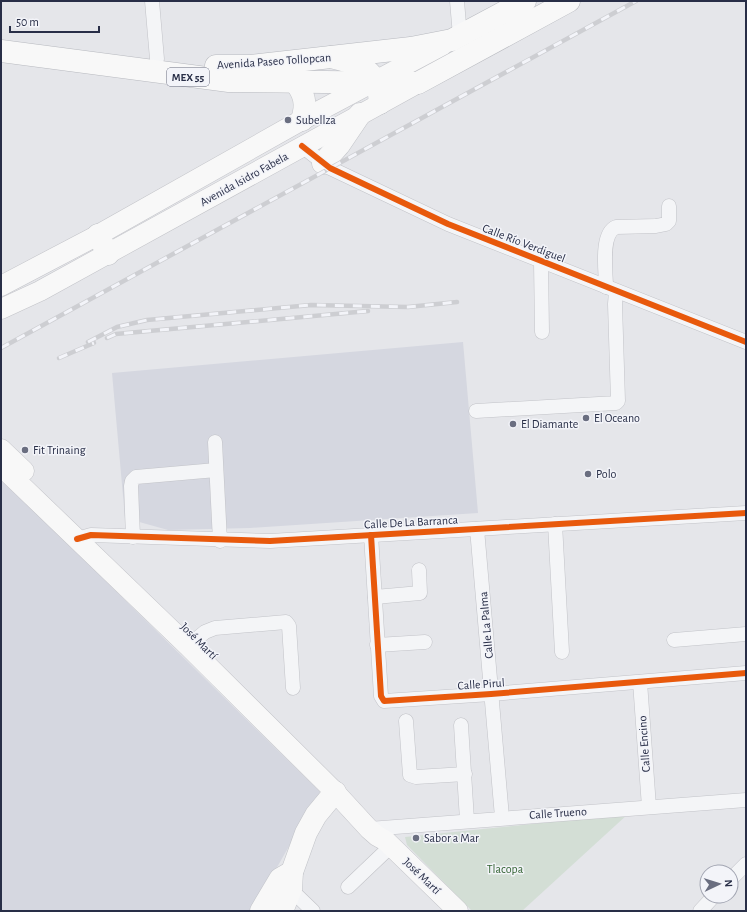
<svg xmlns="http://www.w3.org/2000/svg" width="747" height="912" font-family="'Alegreya Sans',sans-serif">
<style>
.built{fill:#d5d7e0}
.green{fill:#d3ded5}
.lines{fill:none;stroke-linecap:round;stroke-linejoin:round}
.minor-casing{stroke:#c2c3c8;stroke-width:15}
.secondary-casing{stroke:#c2c3c8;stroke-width:21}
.primary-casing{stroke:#c1c3c8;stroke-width:23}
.trunk-casing{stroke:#b7b9bf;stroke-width:23}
.minor{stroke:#f4f5f7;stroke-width:14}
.secondary{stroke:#f8f8f8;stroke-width:20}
.primary{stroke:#f8f8f8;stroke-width:22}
.trunk{stroke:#f8f8f8;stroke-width:22}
.rail-casing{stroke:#cdced2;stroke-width:4.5}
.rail{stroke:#f3f4f9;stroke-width:3;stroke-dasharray:9;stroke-linecap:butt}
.cycleway-casing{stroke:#f3f4f9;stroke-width:8}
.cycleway{stroke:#e8590c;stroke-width:6}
.poi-dot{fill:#6a6e80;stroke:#f3f4f9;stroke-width:1.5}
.labels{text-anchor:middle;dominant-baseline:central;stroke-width:3;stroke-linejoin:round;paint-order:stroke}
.shield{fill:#f3f4f9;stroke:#65697c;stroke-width:1}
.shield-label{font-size:11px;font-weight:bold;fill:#282e47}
.street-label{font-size:12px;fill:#282e47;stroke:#f3f4f9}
.poi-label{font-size:12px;fill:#282e47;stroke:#f3f4f9;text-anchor:start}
.park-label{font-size:12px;fill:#346434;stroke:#f3f4f9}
</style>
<rect width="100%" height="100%" fill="#e5e6ea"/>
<g class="built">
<polygon points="463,342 478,513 250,528 168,530 125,518 112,373"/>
<polygon points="1,478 320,792 252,911 1,911"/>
</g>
<polygon class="green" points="628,814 522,911 472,911 407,845 405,837"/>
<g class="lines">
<g class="minor-casing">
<g id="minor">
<polyline points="152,1 157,59"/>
<polyline points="457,1 460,36"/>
<polyline points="302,146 330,168 448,224 746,342"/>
<polyline points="541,262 542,332"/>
<path d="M606,287C606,272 600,234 616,227L656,226L666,224L669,221V206"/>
<polyline points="476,411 616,403 618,401 615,304 616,291"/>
<polyline points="215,442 220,541"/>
<polyline points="555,524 562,652"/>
<polyline points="477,529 502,817"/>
<polyline points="371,535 381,696 384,701 491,694 746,673"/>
<polyline points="133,537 131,486 132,481 136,477 216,470"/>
<polyline points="77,539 91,535 270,541 746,513"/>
<polyline points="375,597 420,593 419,570"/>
<polyline points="674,640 746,634"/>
<polyline points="377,645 425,642"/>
<polyline points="188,646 205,632 215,628 286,622 289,626 293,688"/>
<polyline points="640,682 649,807"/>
<polyline points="406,721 410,775 416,777 465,774"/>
<polyline points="461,725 467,820"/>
<polyline points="369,829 746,800"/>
<polyline points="731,879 746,864"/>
<polyline points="286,885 313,911"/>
<polyline points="348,887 391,846"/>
<polyline points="700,911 714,896"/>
</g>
</g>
<g class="secondary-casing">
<g id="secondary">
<polyline points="1,286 98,235 302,120 443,45"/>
<polyline points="1,309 40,291 418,83"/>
<polyline points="1,449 24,471"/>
<polyline points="1,466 188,646 335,792 369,829 377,836 386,841 458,911"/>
</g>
</g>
<g class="primary-casing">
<g id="primary">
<path d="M331,57C347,61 367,65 376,81C379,87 379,96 380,103"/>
<path d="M294,81C305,93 307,105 302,120"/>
<polyline points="323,163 339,145 360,114"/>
<polyline points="98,235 108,254"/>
<polyline points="261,911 280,879 292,872"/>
<polyline points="282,911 291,889 292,872 306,833 316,815 335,792"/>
</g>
</g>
<g class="trunk-casing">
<g id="trunk">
<polyline points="1,51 229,81 418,83 569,1"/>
<polyline points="216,66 251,66 411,48 452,40 525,1"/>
</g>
</g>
<use href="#minor" class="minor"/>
<use href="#secondary" class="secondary"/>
<use href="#primary" class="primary"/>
<use href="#trunk" class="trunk"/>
<g class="rail-casing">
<g id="rail">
<polyline points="107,338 116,334 368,311"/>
<polyline points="88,342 117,327 147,320 311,305 408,307 457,302"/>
<polyline points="1,348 636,1"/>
<polyline points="59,358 94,343"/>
</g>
</g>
<use href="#rail" class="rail"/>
<g class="cycleway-casing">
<g id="cycleway">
<polyline points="302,146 330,168 448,224 746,342"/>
<polyline points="371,535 381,696 384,701 491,694 746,673"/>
<polyline points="77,539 91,535 270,541 746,513"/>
</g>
</g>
<use href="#cycleway" class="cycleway"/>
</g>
<g class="poi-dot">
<circle cx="288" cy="120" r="4"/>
<circle cx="586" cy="418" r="4"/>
<circle cx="513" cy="424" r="4"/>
<circle cx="25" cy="450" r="4"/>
<circle cx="588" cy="474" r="4"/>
<circle cx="416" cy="838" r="4"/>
</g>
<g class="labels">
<rect class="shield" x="167" y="68" width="42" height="18" rx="3"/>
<g class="shield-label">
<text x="188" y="77">MEX 55</text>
</g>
<g class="street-label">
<text transform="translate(274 61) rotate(-4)">Avenida Paseo Tollopcan</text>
<text transform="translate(244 179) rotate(-29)">Avenida Isidro Fabela</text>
<text transform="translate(524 243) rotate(21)">Calle Río Verdiguel</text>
<text transform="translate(411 522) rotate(-3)">Calle De La Barranca</text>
<text transform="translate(486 625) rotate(-95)">Calle La Palma</text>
<text transform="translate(199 641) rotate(45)">José Martí</text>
<text transform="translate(481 684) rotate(-4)">Calle Pirul</text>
<text transform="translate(644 744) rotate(-94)">Calle Encino</text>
<text transform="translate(558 813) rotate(-4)">Calle Trueno</text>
<text transform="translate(422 876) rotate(44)">José Martí</text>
</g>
<g class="poi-label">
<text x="296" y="120">Subellza</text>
<text x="594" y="418">El Oceano</text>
<text x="521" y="424">El Diamante</text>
<text x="33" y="450">Fit Trinaing</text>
<text x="596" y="474">Polo</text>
<text x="424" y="838">Sabor a Mar</text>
</g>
<g class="park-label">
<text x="505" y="869">Tlacopa</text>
</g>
</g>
<rect width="747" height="912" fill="none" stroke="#282e47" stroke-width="4"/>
<g transform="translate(719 884) rotate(86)"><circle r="19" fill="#f3f4f9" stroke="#a2a5b2"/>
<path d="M0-3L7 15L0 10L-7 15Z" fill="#6a6e80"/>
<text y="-6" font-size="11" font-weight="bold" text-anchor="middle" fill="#282e47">N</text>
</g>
<path d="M10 26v6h89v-6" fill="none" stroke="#282e47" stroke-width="2"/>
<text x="16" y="26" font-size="12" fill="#282e47" stroke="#f3f4f9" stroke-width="3" paint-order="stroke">50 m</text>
</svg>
